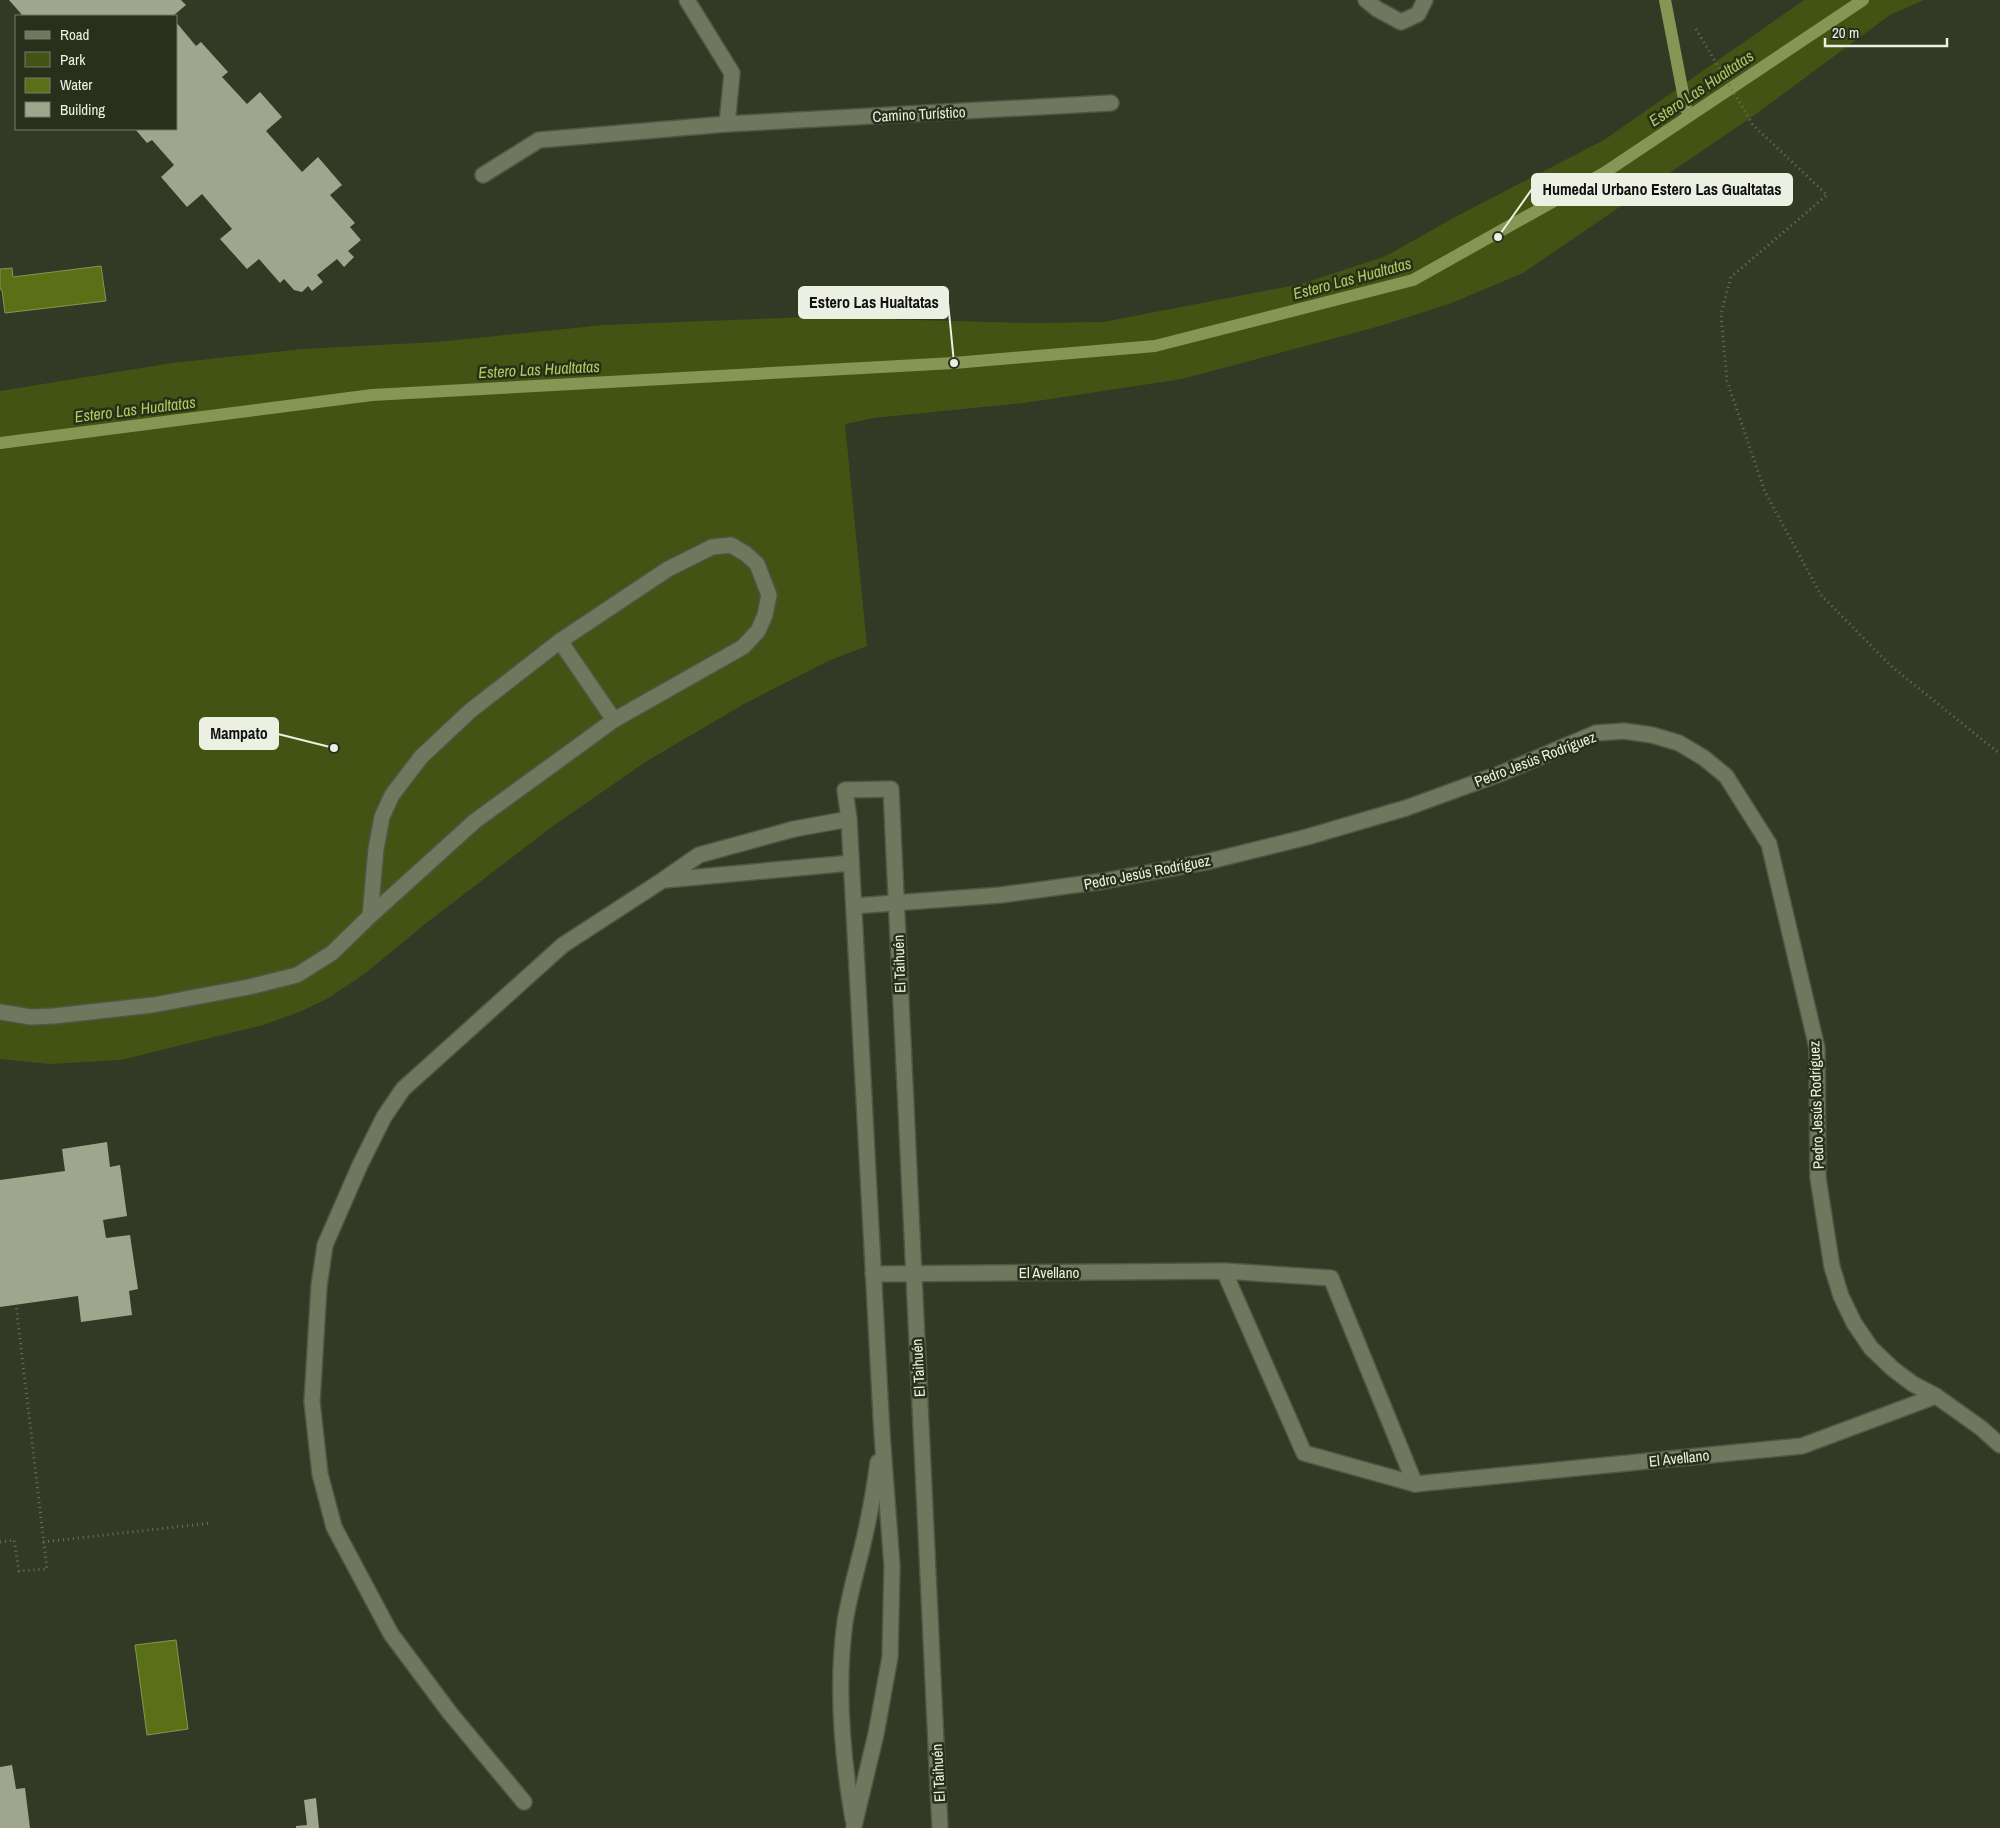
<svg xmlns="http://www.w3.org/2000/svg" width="2000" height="1828" font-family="'Archivo Narrow',sans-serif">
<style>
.green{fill:#435313}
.water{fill:#5a7017;stroke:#869654}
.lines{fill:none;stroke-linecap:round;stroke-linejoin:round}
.stream{stroke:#869654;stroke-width:12}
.building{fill:#9ea78d}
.minor-casing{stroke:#505644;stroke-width:18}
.path{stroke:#6c7260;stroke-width:3;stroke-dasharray:1 4;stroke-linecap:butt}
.minor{stroke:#6f775f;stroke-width:15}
.labels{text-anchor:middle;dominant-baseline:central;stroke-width:5;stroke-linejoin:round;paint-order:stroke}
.street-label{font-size:15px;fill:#ebf0e3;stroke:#282f1a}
.water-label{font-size:16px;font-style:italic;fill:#adcd5d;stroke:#282f1a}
.leader{fill:none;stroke:#ebf0e3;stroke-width:2}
.callout-dot{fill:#ebf0e3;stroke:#282f1a;stroke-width:2}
.callout{fill:#ebf0e3;stroke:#ebf0e3;stroke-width:2}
.callout-label{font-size:16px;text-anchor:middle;font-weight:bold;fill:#111}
</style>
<rect width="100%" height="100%" fill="#323924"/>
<polygon class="green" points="1804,0 1924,0 1890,15 1756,114 1523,273 1452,303 1380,326 1182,379 1024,403 874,418 845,424 867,646 828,661 744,704 647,761 553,826 429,921 363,975 327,999 297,1013 263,1025 121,1060 50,1064 0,1059 0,391 172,363 302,349 437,342 603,325 808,317 1030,323 1103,322 1301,284 1386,256 1453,218 1604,140"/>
<g class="water">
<polygon points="101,266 106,301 5,313 2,290 0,289 0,269 12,268 13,277"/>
<polygon points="176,1640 188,1729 147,1735 135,1645"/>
</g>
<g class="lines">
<g class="stream">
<polyline points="1665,0 1686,109"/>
<polyline points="0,443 372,395 954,363 1155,346 1413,280 1604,173 1863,0"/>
</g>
</g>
<g class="building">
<polygon points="9,0 181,0 186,5 173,16 23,16"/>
<polygon points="176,22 196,46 201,42 228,72 222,77 247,104 260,92 282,117 266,131 302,172 318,157 342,185 330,195 355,223 350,227 361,240 348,251 354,257 344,267 337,259 317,275 323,282 312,291 308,286 302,292 294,290 284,279 280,283 259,259 247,269 220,239 232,229 202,194 187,207 161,177 174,165 152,140 147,143 135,129 176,129"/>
<polygon points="107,1142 110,1167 120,1165 127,1216 103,1220 106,1238 130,1235 138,1289 129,1291 132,1315 81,1322 78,1296 0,1307 0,1180 65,1171 62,1149"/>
<polygon points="12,1765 16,1789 25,1788 30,1828 0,1828 0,1767"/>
<polygon points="316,1798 319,1828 296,1828 296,1826 307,1825 304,1800"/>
</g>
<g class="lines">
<g class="minor-casing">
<g id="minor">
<polyline points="687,0 732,73 727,124"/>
<polyline points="1366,0 1377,9 1401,22 1418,14 1425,0"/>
<polyline points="483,175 539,140 727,124 1111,103"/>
<polyline points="560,641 614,720"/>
<polyline points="665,880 851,863"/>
<polyline points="854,906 1001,895 1104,881 1206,862 1307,837 1406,808 1502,773 1596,733 1624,731 1652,735 1679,743 1704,758 1726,776 1769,844 1817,1048 1818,1178 1832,1267 1841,1296 1854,1323 1871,1348 1893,1369 1913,1384 1936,1396 1981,1428 2000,1445"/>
<polyline points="0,1012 31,1017 54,1016 153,1005 249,987 297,975 332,953 370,916 475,821 614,720 743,647 758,631 765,615 769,595 757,564 746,554 731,545 712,547 668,569 560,641 470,711 421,757 392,795 382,817 376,849 370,916"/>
<polyline points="1224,1271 1304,1453 1415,1484 1802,1446 1936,1396"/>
<polyline points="873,1274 1224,1271 1331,1278 1415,1484"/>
<polyline points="524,1802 450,1713 391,1634 334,1527 320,1474 312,1402 319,1286 325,1245 360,1165 384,1117 403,1089 563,945 663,880 699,855 794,829 849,819"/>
<path d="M853,1819C842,1755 836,1687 845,1622C849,1597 856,1572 862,1548C869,1519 874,1491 878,1462"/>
<polyline points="854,1826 876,1734 890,1657 892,1566 882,1434 849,819 845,790 891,789 940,1828"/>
</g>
</g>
<g class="path">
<polyline points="1696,29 1753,125 1827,195 1731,277 1721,314 1727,381 1765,492 1821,595 1891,666 2000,754"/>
<polyline points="0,1542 14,1540 19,1571 47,1569 16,1305"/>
<polyline points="43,1542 211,1523"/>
</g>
<use href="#minor" class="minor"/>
</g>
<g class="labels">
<g class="street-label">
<text transform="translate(919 114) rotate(-3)">Camino Turístico</text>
<text transform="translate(1535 759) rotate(-21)">Pedro Jesús Rodríguez</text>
<text transform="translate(1147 872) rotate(-11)">Pedro Jesús Rodríguez</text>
<text transform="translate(899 964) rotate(-92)">El Taihuén</text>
<text transform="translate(1816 1105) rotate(-92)">Pedro Jesús Rodríguez</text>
<text x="1049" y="1272">El Avellano</text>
<text transform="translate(918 1368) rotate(-93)">El Taihuén</text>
<text transform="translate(1679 1458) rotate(-6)">El Avellano</text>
<text transform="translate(938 1773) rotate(-93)">El Taihuén</text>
</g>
<g class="water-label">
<text transform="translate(1701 88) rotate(-34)">Estero Las Hualtatas</text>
<text transform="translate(1352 278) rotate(-15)">Estero Las Hualtatas</text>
<text transform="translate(539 369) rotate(-3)">Estero Las Hualtatas</text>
<text transform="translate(135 409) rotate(-7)">Estero Las Hualtatas</text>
</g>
</g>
<path class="leader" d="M1498 237L1532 189M954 363L948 302M334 748L278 734"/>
<g class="callout-dot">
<circle cx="1498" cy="237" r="5"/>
<circle cx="954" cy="363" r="5"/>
<circle cx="334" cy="748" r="5"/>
</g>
<g class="callout">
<rect x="1532" y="174" width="260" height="31" rx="5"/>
<rect x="799" y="287" width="149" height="31" rx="5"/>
<rect x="200" y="718" width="78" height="31" rx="5"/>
</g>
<g class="callout-label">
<text x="1662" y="195">Humedal Urbano Estero Las Gualtatas</text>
<text x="874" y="308">Estero Las Hualtatas</text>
<text x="239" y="739">Mampato</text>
</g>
<rect x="15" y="15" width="162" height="115" fill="#282f1a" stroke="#767c6a"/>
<rect x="25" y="31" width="25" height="8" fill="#6f775f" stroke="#767c6a"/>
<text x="60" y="40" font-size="15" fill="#ebf0e3">Road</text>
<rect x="25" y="52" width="25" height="15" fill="#435313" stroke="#767c6a"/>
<text x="60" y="65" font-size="15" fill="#ebf0e3">Park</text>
<rect x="25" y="78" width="25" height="15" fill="#5a7017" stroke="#767c6a"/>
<text x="60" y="90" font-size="15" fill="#ebf0e3">Water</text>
<rect x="25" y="102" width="25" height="15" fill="#9ea78d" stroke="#767c6a"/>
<text x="60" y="115" font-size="15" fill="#ebf0e3">Building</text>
<path d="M1825 38v8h122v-8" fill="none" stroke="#ebf0e3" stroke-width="2.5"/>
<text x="1832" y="38" font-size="15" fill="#ebf0e3" stroke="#282f1a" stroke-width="4" paint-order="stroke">20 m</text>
</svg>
